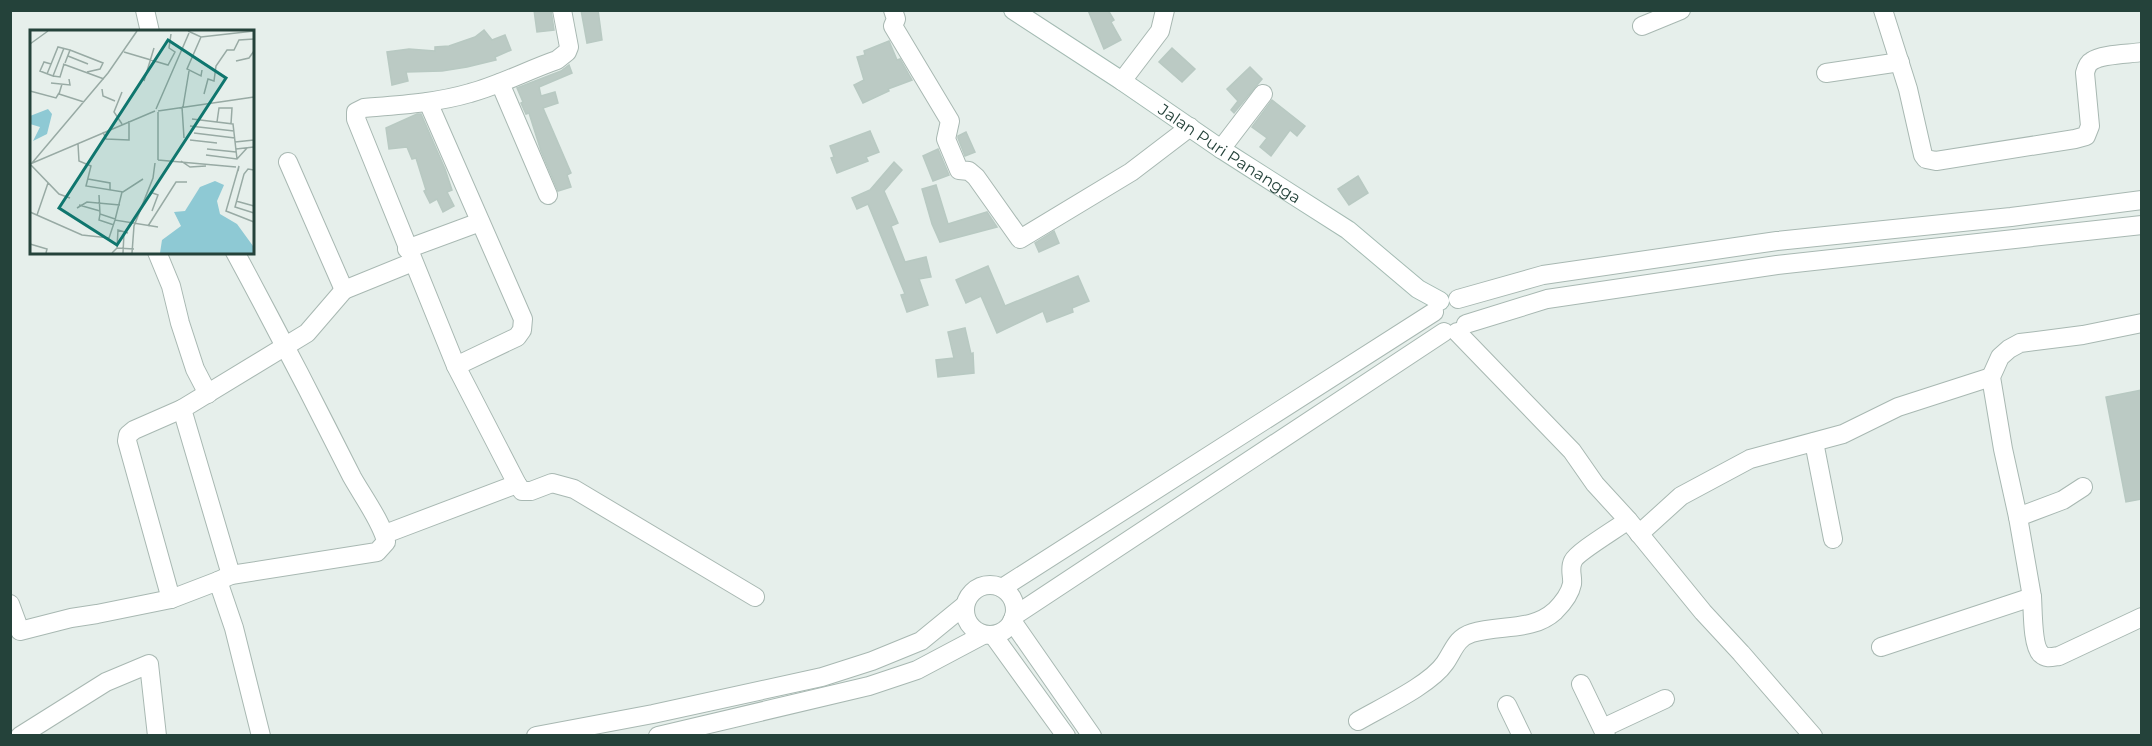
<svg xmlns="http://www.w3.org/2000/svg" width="2152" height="746" font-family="Montserrat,sans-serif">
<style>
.building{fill:#bbcac4;stroke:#b8c9c2;stroke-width:1.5}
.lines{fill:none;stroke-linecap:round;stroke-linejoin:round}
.street-casing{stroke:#a8b8b2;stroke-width:20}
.secondary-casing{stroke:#a4bbb3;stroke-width:20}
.street{stroke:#fff;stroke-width:18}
.secondary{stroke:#fff;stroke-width:18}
.labels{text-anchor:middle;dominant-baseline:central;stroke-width:4.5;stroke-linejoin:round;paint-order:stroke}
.street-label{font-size:16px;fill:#24423a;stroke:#f7fbf9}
.inset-road{fill:none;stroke:#98aaa4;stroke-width:1.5}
.view{fill:#0f766e;fill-opacity:0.15;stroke:#0f766e;stroke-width:3}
.inset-edge{fill:none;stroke:#24423a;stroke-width:3}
</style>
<rect width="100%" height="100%" fill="#e6efeb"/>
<g class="building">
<polygon points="534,10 551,10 554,30 537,32"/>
<polygon points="581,10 598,10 602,40 587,43"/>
<polygon points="1088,10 1108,10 1114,20 1111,22 1121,40 1104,49"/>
<polygon points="484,30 492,40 505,35 511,50 495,57 496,60 467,67 442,71 406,72 408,81 392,85 387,52 409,49 435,51 435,47 449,46 475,37"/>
<polygon points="889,41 897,60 900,59 912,80 888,89 889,91 863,103 854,85 864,80 857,57 865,55 864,51"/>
<polygon points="1172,48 1195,69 1182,82 1159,62"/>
<polygon points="569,65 572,73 539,87 541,96 555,92 558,103 543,108 571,173 567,175 571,187 558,191 541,151 529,113 526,114 521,103 523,102 517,88 561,71"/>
<polygon points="1250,67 1262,79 1234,113 1231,110 1238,101 1227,89"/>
<polygon points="1272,100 1305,126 1297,136 1290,130 1271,156 1260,147 1267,138 1252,127"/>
<polygon points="417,114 421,114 445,169 452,190 447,192 454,206 443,212 437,199 430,203 424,191 426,190 416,158 412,159 407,147 389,149 386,128"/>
<polygon points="870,131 879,152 866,157 868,161 837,173 831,158 834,157 830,146"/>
<polygon points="966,132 975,152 965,156 958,138 958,136"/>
<polygon points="938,149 949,175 933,181 923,156"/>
<polygon points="894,162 902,170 884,191 898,223 891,226 905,262 926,257 931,277 919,279 928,305 907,312 901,295 905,294 868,204 857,209 852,198 870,190"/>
<polygon points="1358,176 1368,193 1349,205 1338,189"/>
<polygon points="936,185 948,224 987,212 997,227 940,242 932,224 922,189"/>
<polygon points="1054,231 1059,243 1039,252 1035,243"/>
<polygon points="988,266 1005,306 1078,276 1089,301 1072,308 1073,312 1047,322 1043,311 997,333 981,296 966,303 956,280"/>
<polygon points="965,328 971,354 973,353 974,373 938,377 936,360 954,358 948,332"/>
<polygon points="2142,390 2142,499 2126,502 2106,397"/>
</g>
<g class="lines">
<g class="street-casing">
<g id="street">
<polyline points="145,10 150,32"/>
<path d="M562,10L569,47L567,52L557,60C528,70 500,85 470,93C436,103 400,105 364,108L356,112V119L456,366L517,484L522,491H531L552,483L574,489L755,597"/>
<polyline points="893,10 896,19 893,26 950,121 946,139 959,170 969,171 976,177 1020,239 1131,172 1190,127"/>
<path d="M1883,10L1908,89L1923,155L1926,159L1936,161L2075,139L2086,136L2090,126L2085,73C2086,69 2088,63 2092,61C2101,54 2130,54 2142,52"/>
<polyline points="1642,26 1681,10"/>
<polyline points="1826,73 1900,62"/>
<polyline points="1122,81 1160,31 1165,10"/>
<polyline points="500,83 548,195"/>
<polyline points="428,102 523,319 522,330 517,337 456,366"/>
<polyline points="1221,149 1263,94"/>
<polyline points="288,162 344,290 413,262"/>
<polyline points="407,249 480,222"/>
<polyline points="157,252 171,286 180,323 195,369 208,394"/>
<polyline points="1458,299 1543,275 1777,241 2011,217 2142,200"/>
<polyline points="1466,324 1547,299 1777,265 2142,225"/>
<polyline points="1457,332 1572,451 1595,484 1628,520 1703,612 1741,653 1813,736"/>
<polyline points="1814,442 1833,539"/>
<polyline points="2083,487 2063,500 2018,517 2003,449 1991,377 2000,357 2009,349 2020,343 2083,335 2142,323"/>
<polyline points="2018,517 2032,597"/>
<polyline points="385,534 517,484"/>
<polyline points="1639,534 1681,496 1750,459 1843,434 1898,407 1991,377"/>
<polyline points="231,575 182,409 307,333 344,290"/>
<path d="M218,581L231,575L377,552L386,542C383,524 362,495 352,477C314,401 275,326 235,252"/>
<circle cx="990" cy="610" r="25"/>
<polyline points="1002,588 1434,312"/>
<polyline points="171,599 127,441 128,435 134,430 182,409"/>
<polyline points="10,604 20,631 71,618 97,614 171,599 218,581 234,628 261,736"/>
<polyline points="1014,616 1444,332"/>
<polyline points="1012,621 1092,736"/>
<polyline points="993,635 1066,736"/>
<path d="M1881,647L2032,597C2033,609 2032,646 2041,654C2046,659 2052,657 2059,656L2142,617"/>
<polyline points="1581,684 1606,736"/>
<polyline points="1507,705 1522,736"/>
<path d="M1358,721C1382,707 1430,685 1445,663C1454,650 1456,638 1472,633C1500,624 1532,632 1555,611C1562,604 1570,594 1572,584C1573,576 1569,569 1573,561C1577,552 1618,528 1628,520"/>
<polyline points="1603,728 1665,699"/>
<polyline points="20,736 106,682 149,664 157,736"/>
<polyline points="536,736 653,714 822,677 872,661 921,641 965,605"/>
<polyline points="658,736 869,686 917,670 983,635"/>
</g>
</g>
<g class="secondary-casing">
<g id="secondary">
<path id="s1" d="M1013,10L1122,81L1221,149L1348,230L1418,289L1440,301"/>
</g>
</g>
<use href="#street" class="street"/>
<use href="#secondary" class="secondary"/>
</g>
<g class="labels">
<g class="street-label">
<text stroke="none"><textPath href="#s1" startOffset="260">Jalan Puri Panangga</textPath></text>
</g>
</g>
<g transform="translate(30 30)">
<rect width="224" height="224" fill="#e6efeb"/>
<path d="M18,79L22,84L17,104L3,111L10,97L0,94V86ZM185,151L194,155L187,171L190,184L207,194L223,216V223H130L132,210L151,196L144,182L155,181L170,157Z" fill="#8ec9d4"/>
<path class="inset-road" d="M158,1L171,7L224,1M171,7L157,39L171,46L172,40M0,14L18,1M40,20L73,33L70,39L57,42M94,22L138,35L145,22L139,18L141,4M38,26L58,34M206,31L219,28L224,21M21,34L14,32L10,41L23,46L34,18M33,34L74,49M17,44L28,17L40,20L35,33M23,46L30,47L34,34M114,51L124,18M21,53L40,55L39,49M32,54L29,64L54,72M72,59L73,66L85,71M0,61L26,68L29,63M92,62L84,82L92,94M174,64L178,49L184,51L186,36L197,20H204L209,10L224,9M152,77L154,108M153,77L159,41M126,79L159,3M128,81L224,67M128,82V130M162,89L203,94L207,129M187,92L189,78H202L201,94M160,96L204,101M73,102L76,109L99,110V91M164,103L205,108M160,110L187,113M205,112L224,110M48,114L49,131L61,136L56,156L93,162L113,149M177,119L206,122M206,119L224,117M176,125L207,129L217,118M128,130L206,137M151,131L160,137L176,136M2,133L78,43L107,1M224,140L218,139L214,144L205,177L224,183M208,141L209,136L196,181L224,192M58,149L80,153V161M120,162L128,165L122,181M69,165L70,184L85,189M40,168L29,164L0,134L125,81M206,171L224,176M49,175L70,181M47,178L57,172L90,175M0,182L52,205L79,208L85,190L128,197M70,184L69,190L84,195M7,185L18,153M85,190L92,162M118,196L146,152H157M0,214L17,219L16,223M87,218L88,200L98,203M82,223L87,218L104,219M93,223L94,203M102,223L104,196L123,148L125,133"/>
<path class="view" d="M138,10L196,48L87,215L29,178Z"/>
<rect width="224" height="224" class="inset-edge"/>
</g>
<rect width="2152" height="746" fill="none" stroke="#24423a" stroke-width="24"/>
</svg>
